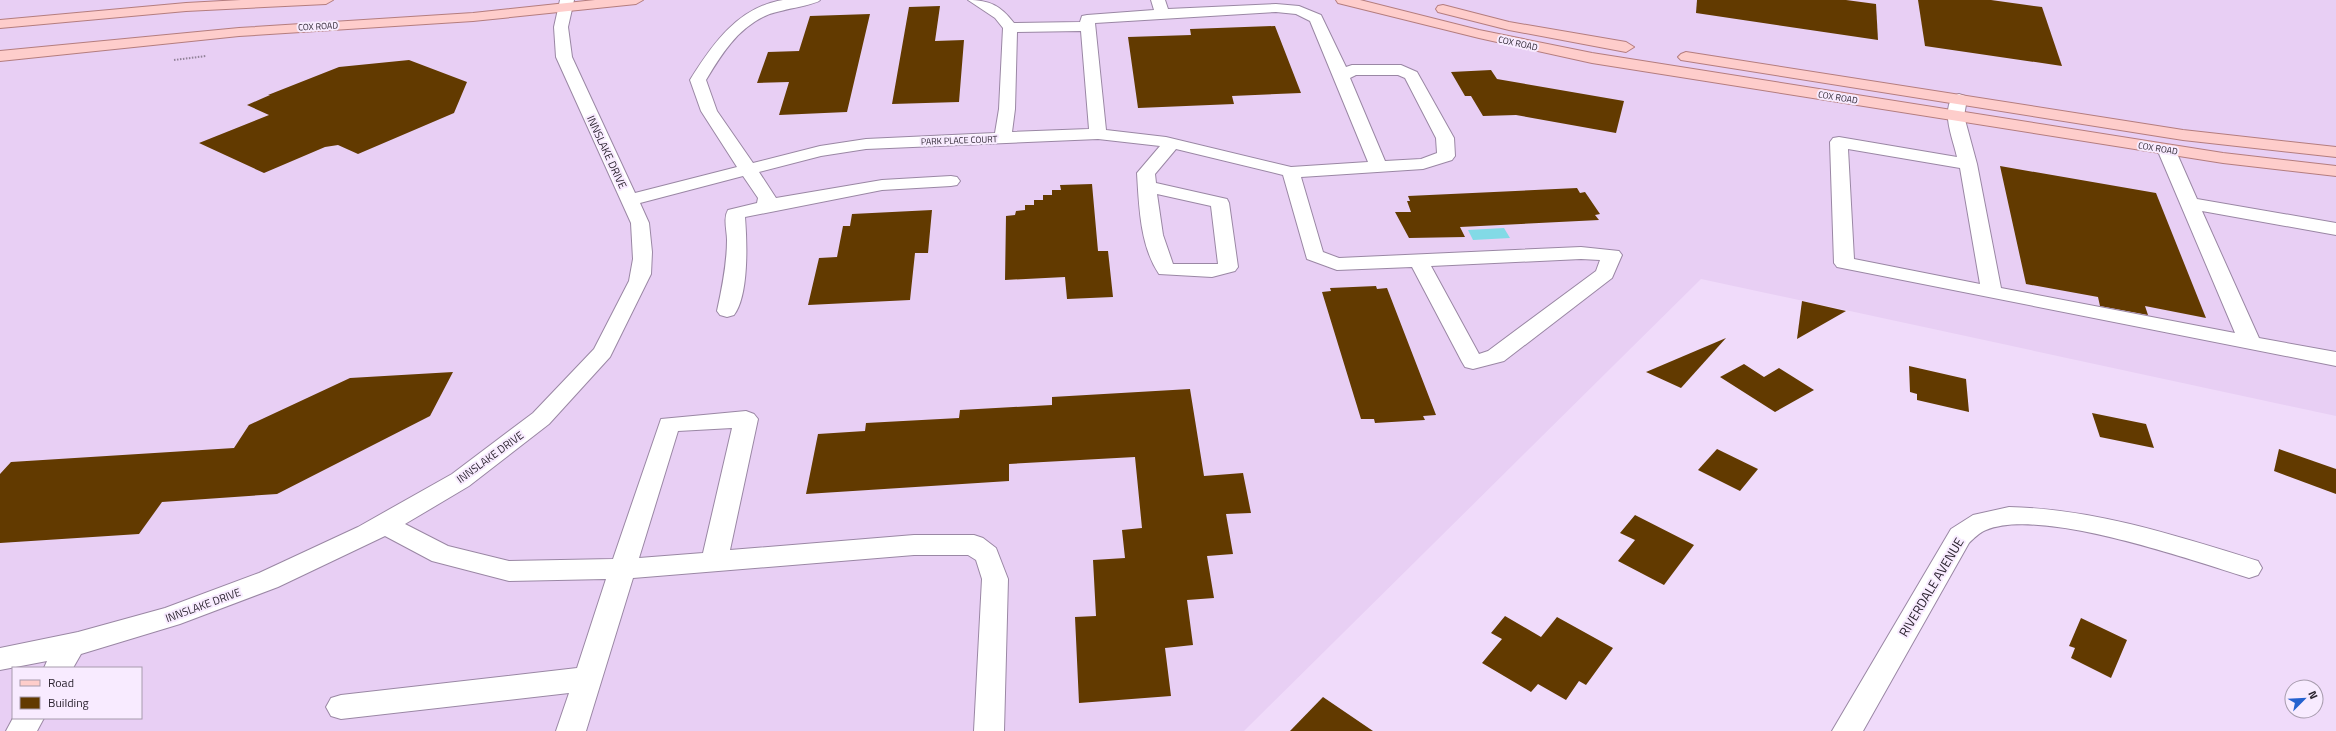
<svg xmlns="http://www.w3.org/2000/svg" width="2336" height="731" font-family="'Titillium Web',sans-serif">
<style>
.built{fill:#e8cff4;fill-rule:evenodd}
.water{fill:#82dae6}
.building{fill:#623a00}
.lines{fill:none;stroke-linecap:round;stroke-linejoin:round}
.minor-casing{stroke:#9a87a4;stroke-width:2}
.major-casing{stroke:#b47d7e;stroke-width:2}
.path{stroke:#928399;stroke-width:2;stroke-dasharray:1.5 1.5;stroke-linecap:butt}
.minor{fill:#fff;fill-rule:evenodd}
.major{fill:#fecdcb;fill-rule:evenodd}
.labels{text-anchor:middle;dominant-baseline:central;stroke-width:4;stroke-linejoin:round;paint-order:stroke}
.far-street-label{font-size:9px;fill:#2d2531;stroke:#f8ebff}
.street-label{font-size:11px;fill:#2d2531;stroke:#f8ebff}
.near-street-label{font-size:13px;fill:#2d2531;stroke:#f8ebff}
</style>
<rect width="100%" height="100%" fill="#f0dbfa"/>
<path class="built" d="M0,0H2336V416L1701,279L1244,731H0ZM13,668H141V718H13Z"/>
<polygon class="water" points="1504,228 1510,238 1473,240 1468,230"/>
<g class="building">
<polygon points="1697,0 1846,0 1876,4 1878,40 1696,13"/>
<polygon points="1918,0 1991,0 2042,7 2062,66 1925,46"/>
<polygon points="940,6 935,41 964,40 959,102 892,104 909,7"/>
<polygon points="870,14 847,112 779,115 789,82 757,83 768,52 799,51 810,16"/>
<polygon points="1275,26 1301,93 1232,96 1234,104 1138,108 1128,37 1191,35 1190,29"/>
<polygon points="409,60 467,82 454,113 358,154 338,145 325,147 264,173 199,143 269,115 247,105 270,95 268,95 339,67"/>
<polygon points="1491,70 1497,79 1624,101 1616,133 1516,115 1483,116 1471,96 1465,96 1451,72"/>
<polygon points="2000,166 2156,193 2206,318 2145,306 2148,315 2100,306 2098,297 2026,284"/>
<polygon points="1092,184 1098,251 1108,251 1113,297 1067,299 1065,277 1005,280 1006,216 1015,215 1016,211 1025,210 1025,205 1034,205 1034,200 1043,200 1043,195 1052,195 1052,190 1061,190 1060,185"/>
<polygon points="1577,188 1580,193 1585,192 1600,214 1595,215 1599,220 1460,227 1465,237 1409,238 1395,212 1411,212 1407,201 1410,201 1408,196"/>
<polygon points="932,210 928,253 915,253 910,300 808,305 819,258 837,257 843,226 850,226 852,214"/>
<polygon points="1376,286 1377,289 1387,288 1436,415 1423,416 1425,420 1375,423 1374,419 1361,419 1322,292 1331,291 1330,288"/>
<polygon points="1802,301 1846,311 1797,339"/>
<polygon points="1726,338 1681,388 1646,372"/>
<polygon points="1744,364 1764,377 1779,368 1814,390 1775,412 1720,377"/>
<polygon points="1909,366 1966,379 1969,412 1917,400 1917,394 1910,392"/>
<polygon points="453,372 430,416 277,494 162,502 139,534 0,543 0,474 11,462 234,448 249,425 350,378"/>
<polygon points="1190,389 1204,476 1243,473 1251,513 1226,514 1233,554 1207,556 1214,598 1187,600 1193,645 1165,648 1171,696 1079,703 1075,617 1096,616 1093,560 1125,558 1122,530 1142,528 1135,457 1009,464 1009,481 806,494 818,434 865,431 866,423 959,418 960,410 1052,405 1052,397"/>
<polygon points="2092,413 2146,424 2154,448 2100,437"/>
<polygon points="1717,449 1758,469 1740,491 1698,470"/>
<polygon points="2279,449 2336,469 2336,494 2274,471"/>
<polygon points="1635,515 1694,545 1664,585 1618,561 1635,540 1620,533"/>
<polygon points="1505,616 1541,637 1557,617 1613,648 1586,685 1579,681 1566,700 1538,684 1531,692 1482,663 1502,639 1491,633"/>
<polygon points="2081,618 2127,640 2111,678 2071,658 2075,648 2069,646"/>
<polygon points="1323,697 1373,731 1290,731"/>
</g>
<g class="lines">
<g class="minor-casing">
<g id="minor">
<path d="M560,0H574L568,27L572,57L635,193L737,167L701,111L690,80C712,45 738,7 783,0C795,0 808,0 820,0C817,5 776,10 765,16C737,29 721,55 706,80L717,111L753,163L820,146L866,139L995,133L999,109L1003,28L995,18L968,0C990,0 1001,6 1014,23L1080,22L1082,16L1087,15L1154,10L1151,0H1165L1168,9L1276,4L1299,6L1321,15L1346,67L1352,65H1401L1417,72L1454,138L1455,156L1452,160L1423,169L1301,177L1323,252L1339,258L1581,247L1619,251L1622,255L1612,278L1504,361L1473,369L1465,367L1462,362L1412,267L1337,270L1307,259L1283,175L1176,149L1155,174L1156,183L1227,199L1229,203L1238,267L1235,271L1212,277L1159,274C1140,246 1139,206 1137,173L1160,146L1098,139L866,149L821,156L759,172L776,198L882,180L951,176L957,177L960,181L957,185L951,186L882,190L745,217C747,242 749,295 734,315L727,317L720,315L717,311C722,288 727,264 727,240C727,231 723,218 728,210L757,203L758,198L743,176L640,203L649,223L652,252L651,274L610,357L549,424L469,486L405,524L448,546L509,561L613,559L661,419L746,411L754,414L758,419L730,550L914,535H974L983,538L996,548L1008,579L1004,731H974L982,579L976,560L968,555H914L633,578L586,731H556L569,693L341,719L331,716L326,707L331,698L341,695L577,668L606,579L509,581L432,561L385,536L278,587L180,624L81,654L73,668H44L47,661L0,670V648L78,632L165,608L259,573L358,527L452,474L533,413L594,349L629,281L633,259L631,223L556,57L554,27ZM1276,12L1296,14L1310,21L1368,162L1291,167L1166,137L1106,130L1095,23ZM1081,31L1089,129L1012,132L1015,109L1017,32ZM1356,75H1398L1405,78L1436,138L1437,153L1421,159L1385,161L1350,78ZM1157,194L1211,206L1218,264H1173L1163,235ZM1581,259L1600,260L1596,271L1488,351L1479,354L1431,266ZM732,428L703,553L639,558L678,431Z"/>
<path d="M1959,94L1965,96L1967,99L1964,116L1977,164L2001,288L2235,333L2157,149L2160,145H2172L2175,149L2197,199L2336,223V235L2202,211L2259,338L2336,352V366L1837,267L1834,263L1830,142L1833,138L1839,137L1957,157C1953,139 1941,113 1953,96ZM1848,149L1960,168L1980,284L1854,259Z"/>
<path d="M2009,507C2095,509 2177,536 2258,561L2262,568L2258,575L2249,578C2191,560 2041,507 1986,530C1980,532 1974,538 1969,543L1863,731H1832L1951,529L1973,515Z"/>
<polygon points="13,718 44,718 37,731 6,731"/>
</g>
</g>
<g class="major-casing">
<g id="major">
<polygon points="241,0 333,0 326,4 186,11 0,28 0,20 186,3"/>
<polygon points="595,0 643,0 636,4 473,21 239,36 0,61 0,51 239,28 473,13"/>
<polygon points="1336,0 1360,0 1479,30 1592,53 2223,153 2336,166 2336,176 2223,163 1592,63 1479,38 1338,3"/>
<polygon points="1443,5 1509,22 1626,42 1634,47 1626,52 1509,30 1438,12 1436,9 1438,6"/>
<polygon points="1686,52 2183,130 2336,147 2336,157 2183,140 1681,60 1678,57 1681,54"/>
</g>
</g>
<polyline class="path" points="174,60 206,56"/>
<use href="#minor" class="minor"/>
<use href="#major" class="major"/>
</g>
<g class="labels">
<g class="far-street-label">
<text transform="translate(318 26) rotate(-3)">COX ROAD</text>
<text transform="translate(1518 43) rotate(12)">COX ROAD</text>
<text transform="translate(1838 97) rotate(9)">COX ROAD</text>
<text transform="translate(959 140) rotate(-2)">PARK PLACE COURT</text>
<text transform="translate(2158 148) rotate(9)">COX ROAD</text>
</g>
<g class="street-label">
<text transform="translate(607 152) rotate(65)">INNSLAKE DRIVE</text>
<text transform="translate(490 457) rotate(-36)">INNSLAKE DRIVE</text>
<text transform="translate(203 605) rotate(-20)">INNSLAKE DRIVE</text>
</g>
<g class="near-street-label">
<text transform="translate(1931 587) rotate(-59)">RIVERDALE AVENUE</text>
</g>
</g>
<rect x="12" y="667" width="130" height="52" fill="#f8ebff" stroke="#a79cad"/>
<rect x="20" y="680" width="20" height="6" fill="#fecdcb" stroke="#a79cad"/>
<text x="48" y="687" font-size="12" fill="#2d2531">Road</text>
<rect x="20" y="697" width="20" height="12" fill="#623a00" stroke="#a79cad"/>
<text x="48" y="707" font-size="12" fill="#2d2531">Building</text>
<g transform="translate(2304 699) rotate(66)"><circle r="19" fill="#f8ebff" stroke="#a79cad"/>
<path d="M0-3L7 15L0 10L-7 15Z" fill="#2562cf"/>
<text y="-6" font-size="11" font-weight="bold" text-anchor="middle" fill="#2d2531">N</text>
</g>
</svg>
